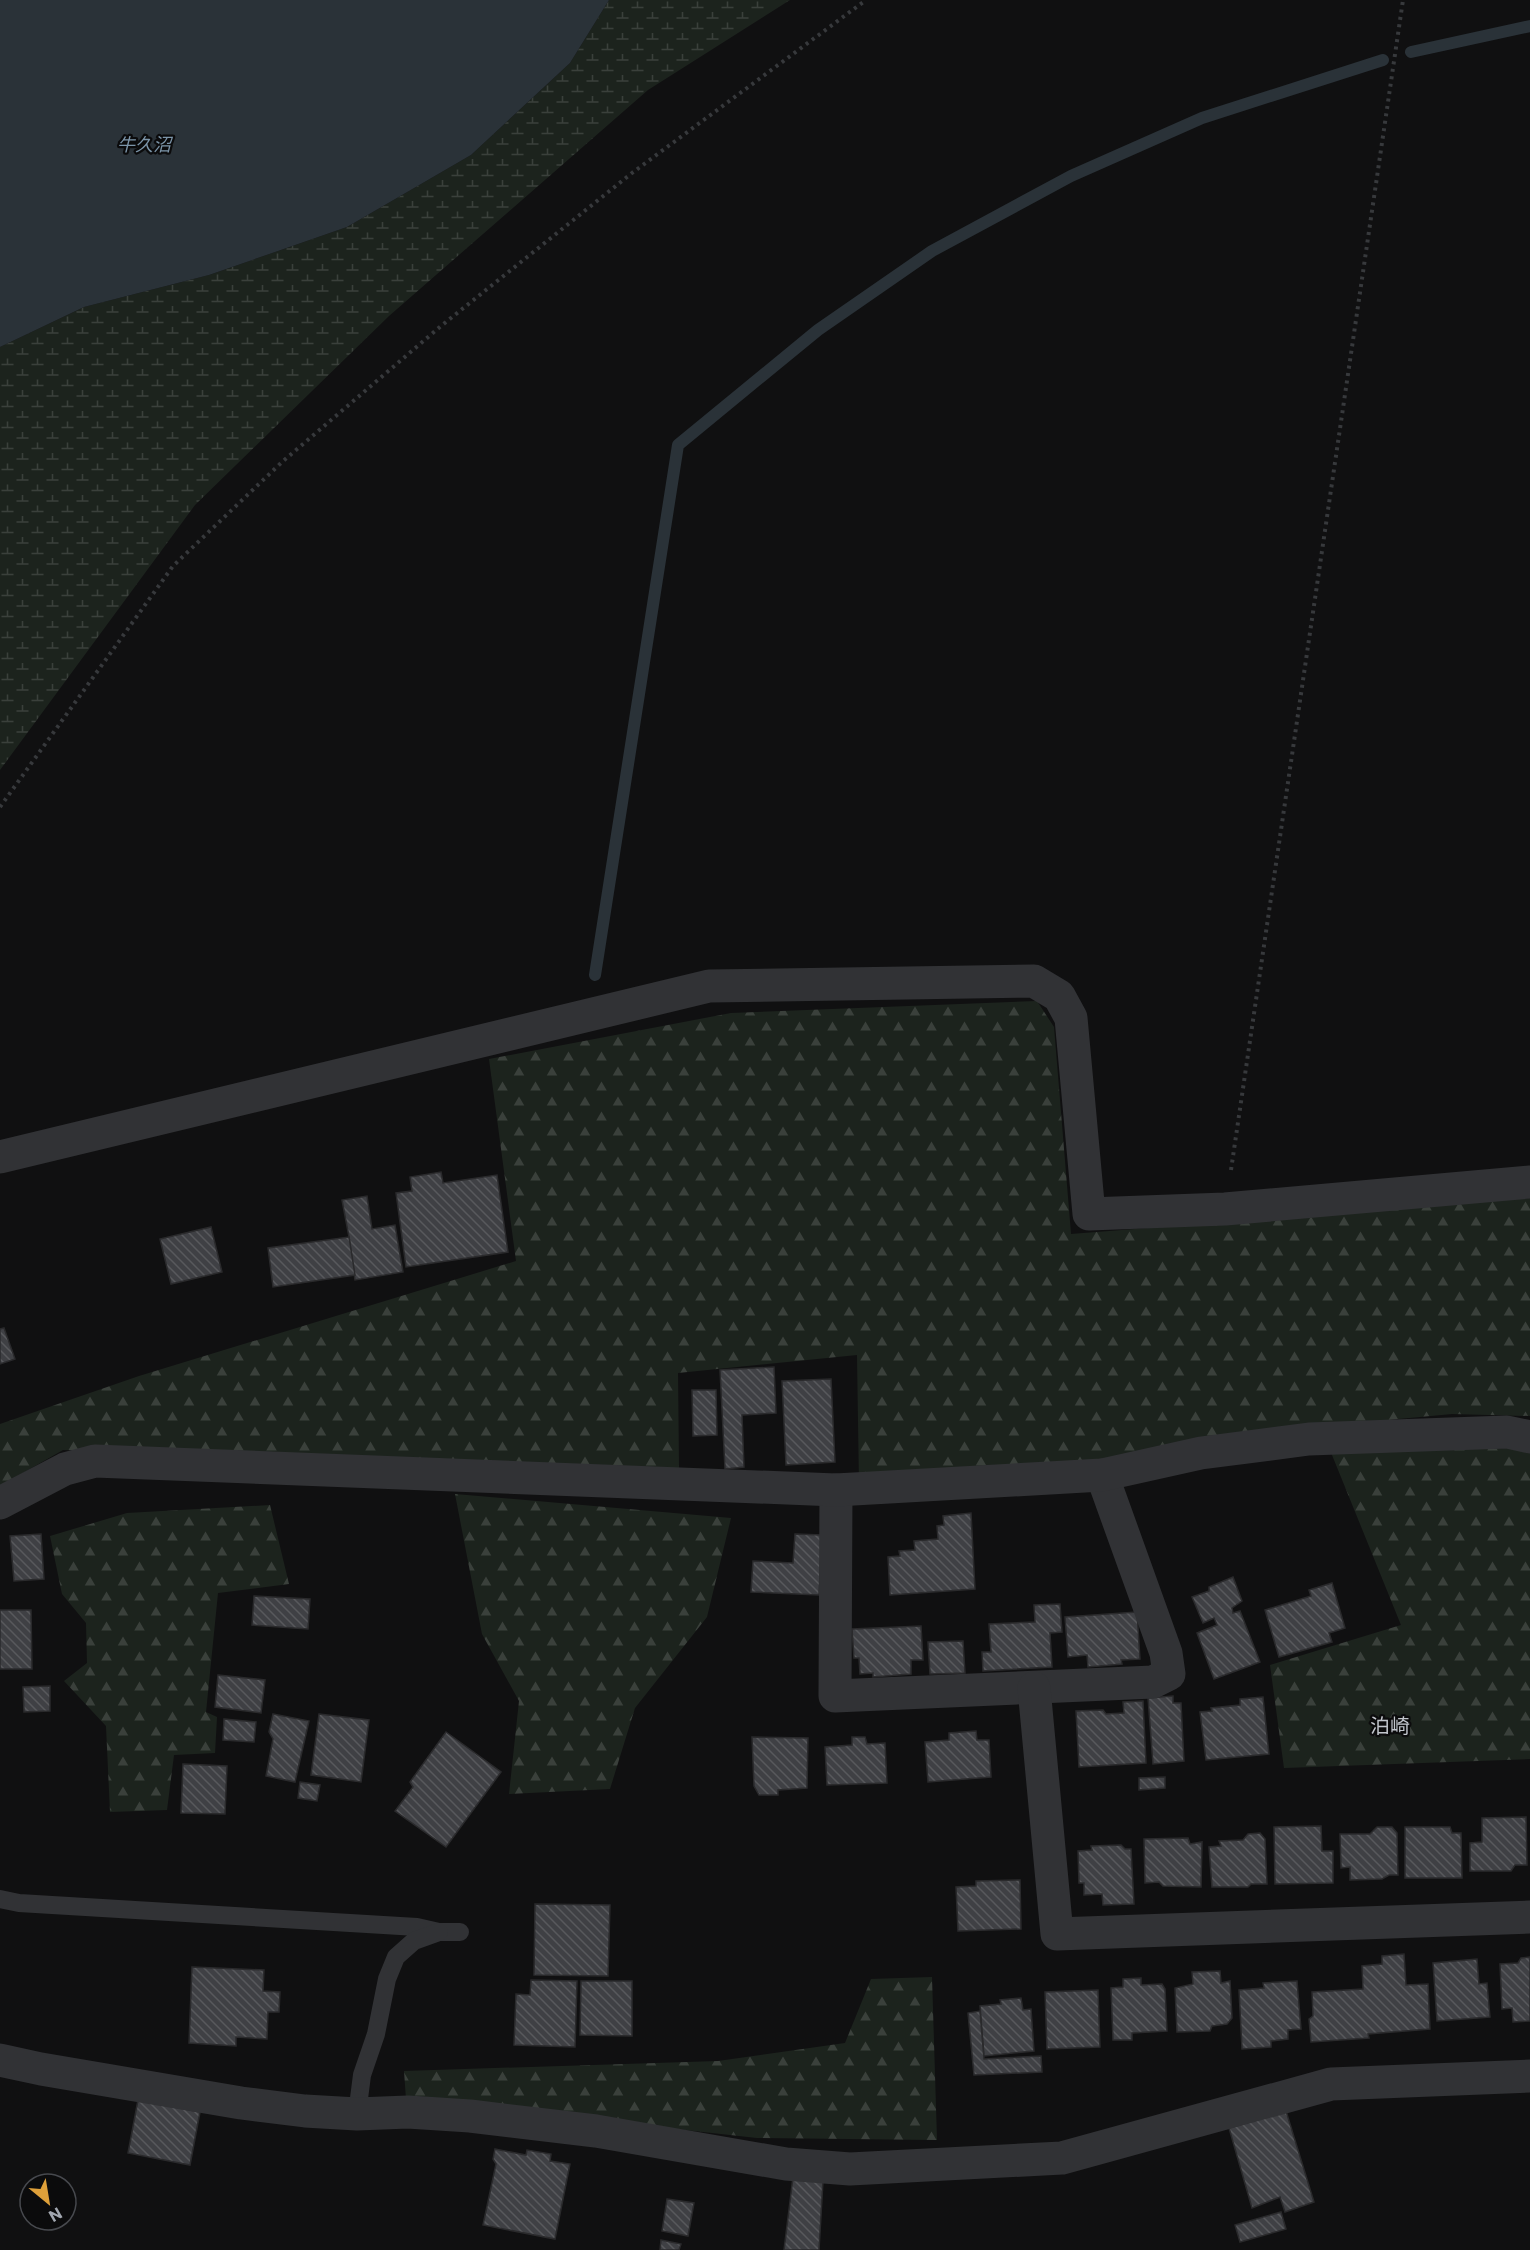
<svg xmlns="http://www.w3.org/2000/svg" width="1530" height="2250" font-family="Commissioner,'Noto Sans JP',sans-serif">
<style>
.forest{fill:url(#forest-firs)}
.wetland{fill:url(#wetland-marsh)}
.water{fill:#2a3238}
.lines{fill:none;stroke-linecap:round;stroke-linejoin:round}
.stream{stroke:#2a3238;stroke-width:12}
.building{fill:url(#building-back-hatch);stroke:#2a2a2c;stroke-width:1.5}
.path{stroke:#37393c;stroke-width:4;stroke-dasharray:3 4.5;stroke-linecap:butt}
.service{stroke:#313235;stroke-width:18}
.minor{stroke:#313235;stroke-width:33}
.labels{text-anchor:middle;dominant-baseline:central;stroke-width:4.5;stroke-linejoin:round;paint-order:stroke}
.water-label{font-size:18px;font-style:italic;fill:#7c95a9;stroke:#0b0b0c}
.quarter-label{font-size:20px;fill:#c2c6cd;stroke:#0b0b0c}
</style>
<defs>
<pattern id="forest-firs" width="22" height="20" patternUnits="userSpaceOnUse" patternTransform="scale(1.5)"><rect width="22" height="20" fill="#1c231d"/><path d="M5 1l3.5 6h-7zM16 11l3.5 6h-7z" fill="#3a403b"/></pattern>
<pattern id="wetland-marsh" width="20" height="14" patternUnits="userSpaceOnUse" patternTransform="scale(1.5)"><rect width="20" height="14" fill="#1c231d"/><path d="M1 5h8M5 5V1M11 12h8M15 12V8" fill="none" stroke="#3a403b"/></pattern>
<pattern id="building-back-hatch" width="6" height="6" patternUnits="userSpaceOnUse" patternTransform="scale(1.5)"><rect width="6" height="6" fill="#3f4044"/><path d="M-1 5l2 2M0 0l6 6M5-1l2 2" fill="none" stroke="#58595c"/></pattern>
</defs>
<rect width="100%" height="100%" fill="#101011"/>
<g class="forest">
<polygon points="1037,1001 1054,1027 1071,1234 1530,1198 1530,1416 1452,1414 1259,1432 1117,1458 859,1483 857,1355 678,1373 679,1469 63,1450 0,1486 0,1424 139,1376 516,1261 489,1059 731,1013"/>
<polygon points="1530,1448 1530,1759 1284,1768 1270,1665 1401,1625 1330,1450"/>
<polygon points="455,1494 731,1518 707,1617 635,1708 610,1789 509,1794 519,1701 482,1634"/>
<polygon points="270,1505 289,1584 218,1593 206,1712 217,1717 215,1753 174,1755 167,1810 110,1812 106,1726 64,1681 87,1663 86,1623 62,1594 50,1536 127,1513"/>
<polygon points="932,1977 937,2140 757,2138 406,2099 404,2071 718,2061 845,2043 871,1979"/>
</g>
<polygon class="wetland" points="609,0 790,0 648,90 389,316 195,505 0,770 0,347 84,307 209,275 347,227 471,155 570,63"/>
<polygon class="water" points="0,0 609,0 570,63 471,155 347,227 209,275 84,307 0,347"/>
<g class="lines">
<g class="stream">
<polyline points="1411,52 1530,26"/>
<polyline points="595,975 678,445 818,330 932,251 1071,176 1202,118 1383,60"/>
</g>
</g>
<g class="building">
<polygon points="441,1172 443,1183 497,1175 508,1252 406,1267 396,1193 412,1191 410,1177"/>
<polygon points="367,1196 372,1229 395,1225 403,1272 355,1280 349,1237 342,1200"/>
<polygon points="211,1227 222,1272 171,1284 160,1239"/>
<polygon points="349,1237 355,1275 273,1287 268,1248"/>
<polygon points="4,1328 15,1359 0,1364 0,1329"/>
<polygon points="774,1367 776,1413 742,1415 744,1467 725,1469 720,1370"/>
<polygon points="831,1379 835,1462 786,1465 782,1381"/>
<polygon points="692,1390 716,1390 717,1435 693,1436"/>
<polygon points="971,1513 975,1589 890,1595 888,1557 900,1556 899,1551 915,1550 914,1541 938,1539 937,1526 944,1525 943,1516"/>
<polygon points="41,1534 44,1579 14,1581 10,1536"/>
<polygon points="795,1534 822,1535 819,1595 751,1592 753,1561 793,1563"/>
<polygon points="1233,1577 1242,1601 1232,1608 1233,1613 1240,1611 1260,1662 1214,1679 1197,1633 1217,1625 1214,1618 1203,1623 1192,1597 1209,1591 1209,1587"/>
<polygon points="1332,1583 1345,1628 1329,1633 1332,1642 1279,1657 1265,1610 1311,1596 1309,1590"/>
<polygon points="254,1596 310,1599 308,1629 252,1625"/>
<polygon points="1060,1604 1062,1632 1050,1633 1052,1667 983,1671 982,1652 991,1652 989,1624 1035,1622 1034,1605"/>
<polygon points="0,1610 31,1610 32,1669 0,1669"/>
<polygon points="1137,1612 1140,1659 1121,1660 1122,1664 1088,1667 1087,1655 1068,1657 1065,1617"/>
<polygon points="921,1626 923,1660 911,1660 911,1674 873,1677 873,1673 860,1674 859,1658 854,1658 852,1629"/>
<polygon points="963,1641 965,1673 930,1674 928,1642"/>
<polygon points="218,1675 265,1680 261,1713 215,1707"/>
<polygon points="50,1686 50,1711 24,1712 23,1687"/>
<polygon points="1173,1696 1173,1703 1181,1703 1184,1761 1153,1764 1148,1698"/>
<polygon points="1263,1697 1269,1754 1206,1760 1200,1712 1212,1711 1211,1708 1240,1705 1240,1699"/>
<polygon points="1143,1701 1146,1763 1079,1767 1076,1711 1103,1710 1106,1714 1124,1713 1123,1702"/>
<polygon points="273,1714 309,1721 295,1782 266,1776 273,1739 269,1732"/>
<polygon points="319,1714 369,1720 361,1782 311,1775"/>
<polygon points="224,1719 256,1722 254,1742 223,1740"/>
<polygon points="976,1731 977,1740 989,1740 991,1777 928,1782 925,1742 949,1740 949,1733"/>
<polygon points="446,1732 501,1772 446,1847 395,1811 413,1787 410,1782"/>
<polygon points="752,1737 808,1738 807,1788 778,1790 778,1795 759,1795 754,1786"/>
<polygon points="852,1737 865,1737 867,1744 885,1743 887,1783 827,1785 825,1747 852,1745"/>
<polygon points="183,1764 227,1766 225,1814 181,1813"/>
<polygon points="1165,1777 1165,1788 1139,1790 1139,1778"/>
<polygon points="300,1782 320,1785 317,1801 298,1798"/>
<polygon points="1526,1817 1527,1865 1515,1865 1511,1871 1470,1871 1470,1843 1482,1842 1482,1818"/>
<polygon points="1321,1826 1322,1851 1333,1851 1333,1883 1275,1884 1274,1827"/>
<polygon points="1377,1827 1392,1827 1397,1833 1398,1875 1389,1875 1382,1879 1350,1880 1350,1867 1341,1868 1340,1834 1370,1834"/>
<polygon points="1405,1827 1450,1827 1452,1833 1461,1833 1462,1878 1405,1878"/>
<polygon points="1260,1833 1265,1839 1267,1884 1251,1884 1248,1887 1212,1887 1209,1847 1221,1846 1219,1841 1243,1840 1248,1834"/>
<polygon points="1188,1838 1190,1844 1202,1842 1201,1887 1163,1886 1159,1882 1145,1883 1144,1839"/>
<polygon points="1121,1845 1125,1849 1131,1849 1134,1904 1103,1905 1102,1894 1084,1895 1084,1883 1079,1883 1078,1851 1092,1850 1091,1846"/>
<polygon points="1020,1880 1021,1929 958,1931 956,1887 976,1886 976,1881"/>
<polygon points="535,1904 610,1905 608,1976 534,1975"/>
<polygon points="1404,1954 1406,1985 1428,1984 1430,2029 1368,2034 1369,2038 1311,2042 1309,2019 1313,2016 1312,1992 1363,1989 1362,1966 1382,1964 1382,1956"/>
<polygon points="1530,1957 1530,2021 1513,2022 1512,2008 1502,2009 1500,1964 1518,1963 1521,1958"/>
<polygon points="1477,1959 1479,1984 1487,1983 1490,2017 1437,2021 1433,1963"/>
<polygon points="192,1967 264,1970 263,1991 280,1992 279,2012 268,2012 267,2039 236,2037 236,2046 189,2043"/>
<polygon points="1220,1971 1221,1983 1230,1981 1232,2018 1227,2024 1212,2026 1210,2031 1177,2032 1175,1988 1193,1984 1192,1972"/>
<polygon points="1141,1978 1141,1985 1162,1984 1165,1989 1167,2031 1132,2033 1132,2040 1113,2040 1111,1988 1123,1987 1123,1979"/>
<polygon points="531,1980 577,1981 575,2047 514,2045 516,1994 530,1995"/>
<polygon points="581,1981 632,1981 632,2036 580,2035"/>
<polygon points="1297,1981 1301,2029 1288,2030 1288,2039 1271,2041 1271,2047 1242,2049 1239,1990 1264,1988 1263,1983"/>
<polygon points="1098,1990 1100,2047 1047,2049 1045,1992"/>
<polygon points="1021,1998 1023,2010 1031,2009 1034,2051 984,2056 980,2006 1001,2004 1000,2000"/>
<polygon points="980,2011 984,2059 1041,2056 1042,2072 974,2075 968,2013"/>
<polygon points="138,2100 200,2112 190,2165 128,2153"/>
<polygon points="1286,2111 1314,2202 1285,2212 1280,2197 1252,2208 1229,2128"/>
<polygon points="495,2149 526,2155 527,2150 551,2154 550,2161 570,2164 555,2239 483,2225 496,2164 493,2159"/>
<polygon points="793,2177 823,2181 819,2250 784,2250"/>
<polygon points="667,2199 694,2203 688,2236 662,2231"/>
<polygon points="1281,2212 1286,2229 1240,2242 1235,2225"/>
<polygon points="661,2240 681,2244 679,2250 660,2250"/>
</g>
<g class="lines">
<g class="path">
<polyline points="0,807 173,566 282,462 441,326 632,173 866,0"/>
<polyline points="1231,1170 1403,0"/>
</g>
<g class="service">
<polyline points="0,1899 19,1903 417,1927 439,1932 460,1932"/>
<polyline points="357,2114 362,2075 376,2034 387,1979 396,1957 414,1941 439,1932"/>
</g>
<g class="minor">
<polyline points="0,1157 709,986 1034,981 1059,996 1071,1018 1089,1214 1225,1209 1530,1182"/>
<polyline points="836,1490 835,1696 1153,1682 1169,1674 1166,1653 1102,1475"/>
<polyline points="0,1503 65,1469 95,1461 836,1490 1102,1475 1201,1453 1309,1439 1507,1432 1530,1437"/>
<polyline points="1034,1688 1057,1934 1530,1917"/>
<polyline points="0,2060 41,2069 241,2103 305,2111 357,2114 408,2112 470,2116 596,2131 786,2164 850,2169 1062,2158 1331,2084 1530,2076"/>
</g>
</g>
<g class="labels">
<g class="water-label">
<text x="144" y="144">牛久沼</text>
</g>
<g class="quarter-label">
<text x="1390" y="1725">泊崎</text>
</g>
</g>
<g transform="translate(48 2202) rotate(150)"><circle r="28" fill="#0b0b0c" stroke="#47494e" stroke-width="1.5"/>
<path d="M0-4.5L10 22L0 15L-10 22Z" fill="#dea03a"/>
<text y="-9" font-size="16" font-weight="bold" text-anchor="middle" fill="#a2a7b0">N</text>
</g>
</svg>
